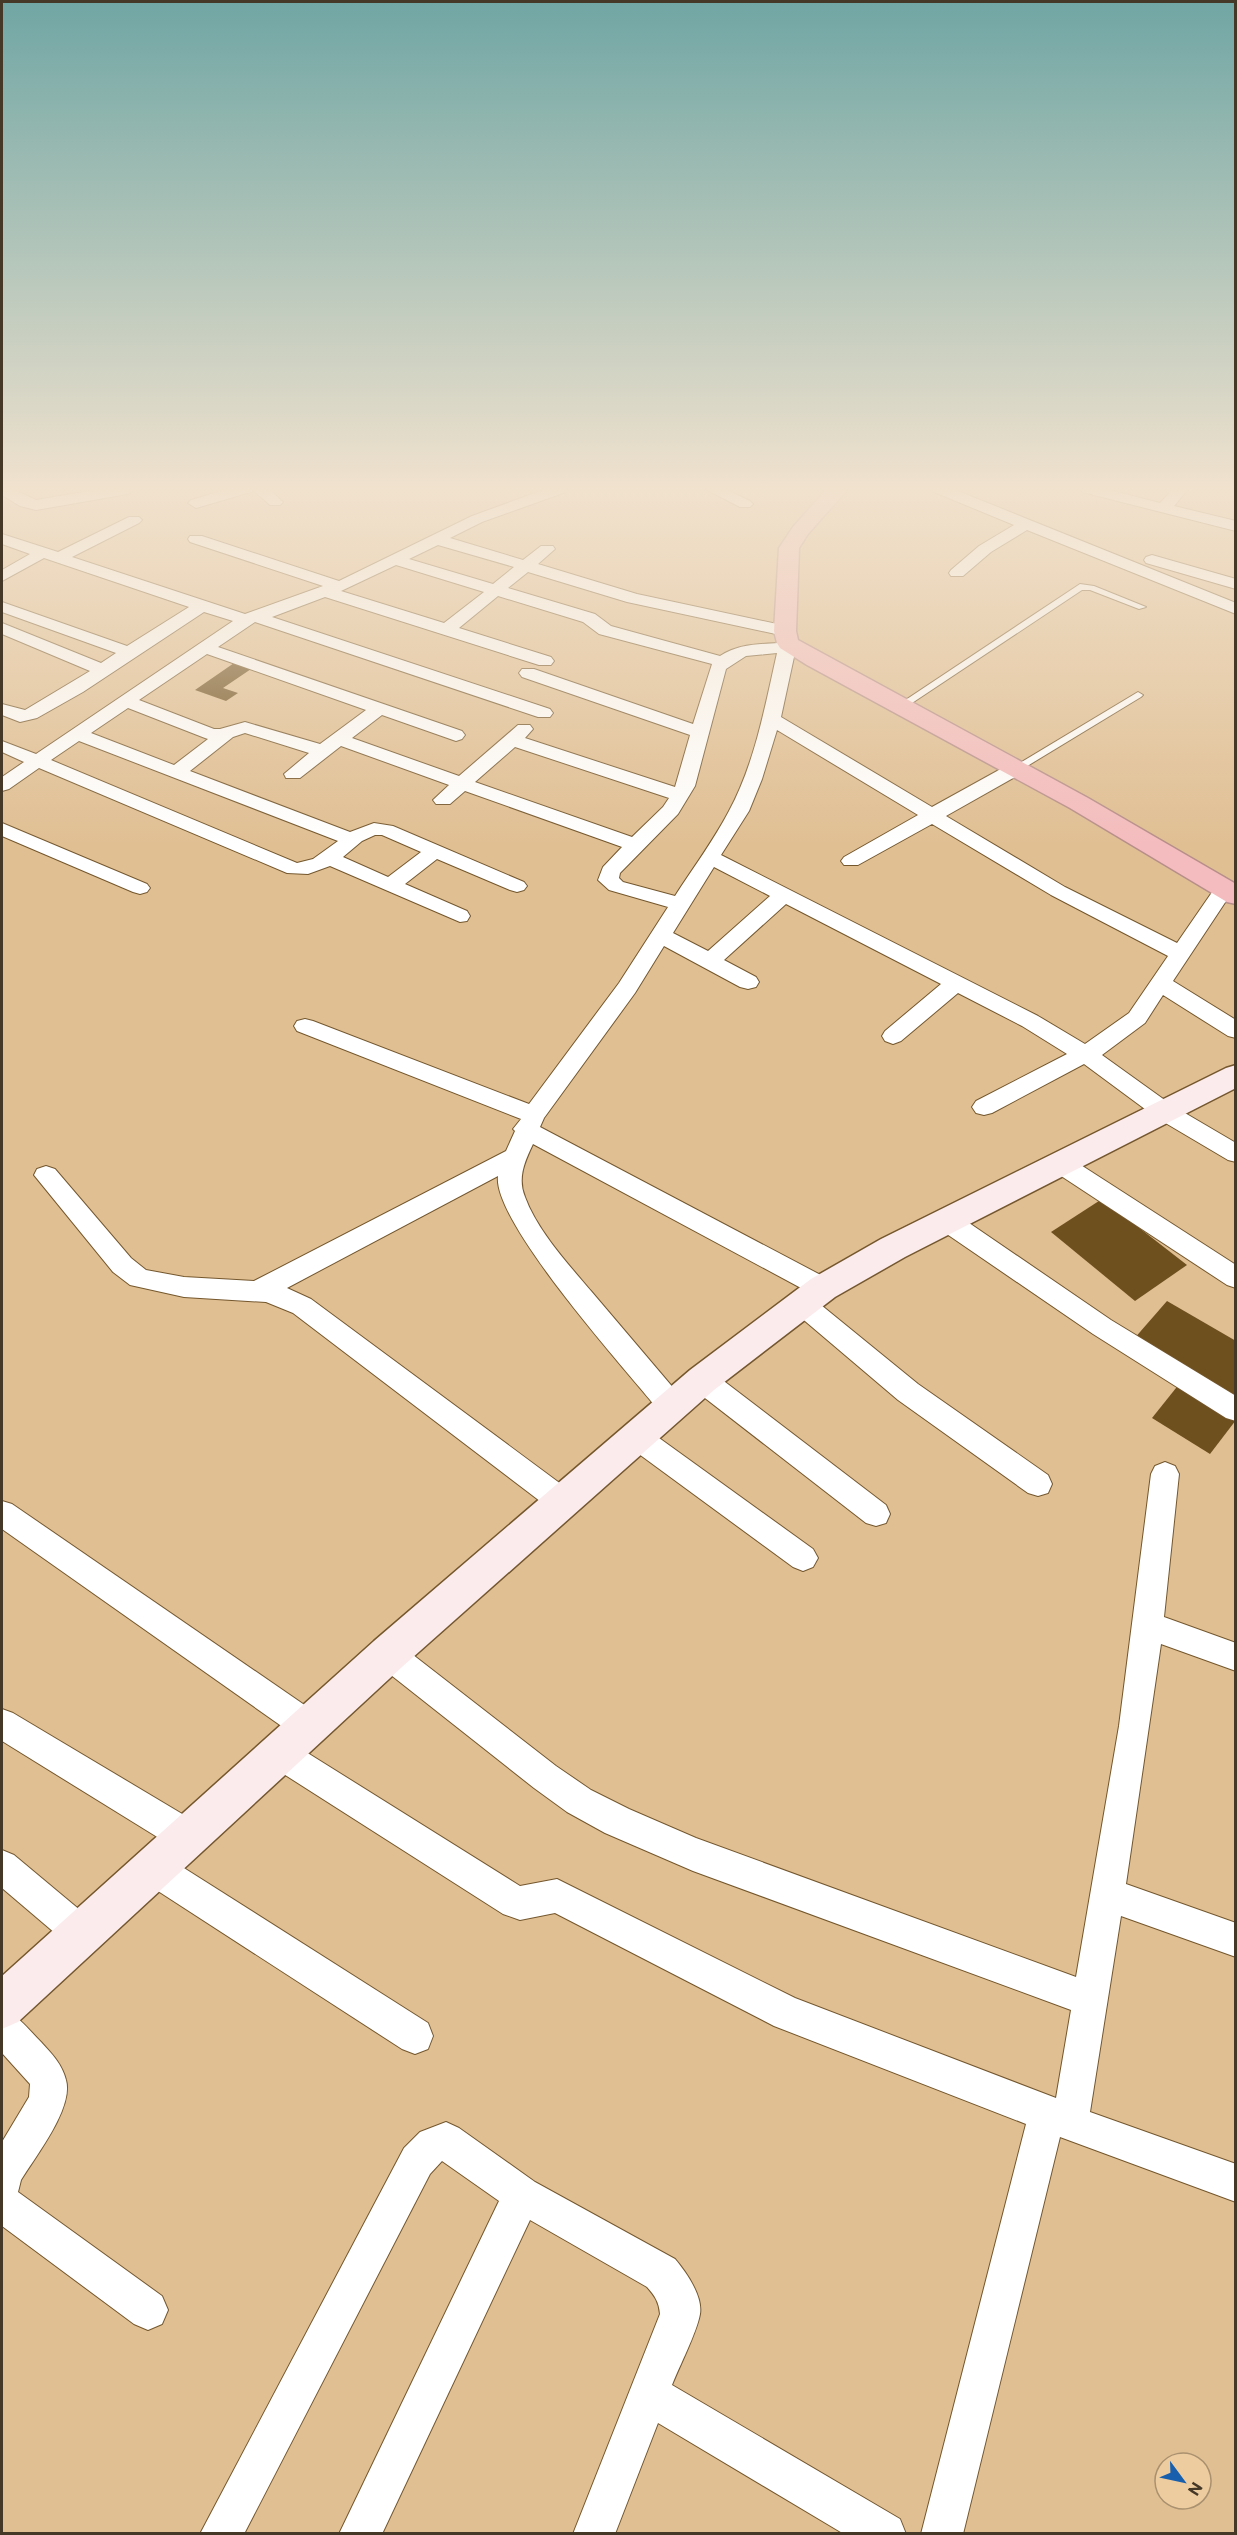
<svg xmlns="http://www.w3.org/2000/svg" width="1237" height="2535" font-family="Commissioner,sans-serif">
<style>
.building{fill:#6e4f1e}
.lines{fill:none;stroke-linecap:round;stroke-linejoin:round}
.lane-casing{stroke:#74572d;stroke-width:2}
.street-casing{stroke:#74572d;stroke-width:2}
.secondary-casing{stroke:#74572d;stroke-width:3}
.highway-casing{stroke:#b78e89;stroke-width:3}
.lane{fill:#fff;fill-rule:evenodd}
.street{fill:#fff;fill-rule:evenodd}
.secondary{fill:#fcebec;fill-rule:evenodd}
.highway{fill:#f4bcbe;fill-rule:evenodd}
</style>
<rect width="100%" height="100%" fill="#e0bf93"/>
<g class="building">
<polygon points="237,661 254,667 223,688 238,693 226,701 195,690"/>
<polygon points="1102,1199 1187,1265 1135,1301 1051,1232"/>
<polygon points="1167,1301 1236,1341 1236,1402 1133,1340"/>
<polygon points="1180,1383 1236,1420 1210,1454 1152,1418"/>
</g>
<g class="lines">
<g class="lane-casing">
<g id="lane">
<polygon points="1080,584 1094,586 1146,607 1139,609 1090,590 1082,590 903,709 895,707"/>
<polygon points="1138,692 1143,695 1141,697 1019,771 1015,772 1010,769"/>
</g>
</g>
<g class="street-casing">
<g id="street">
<polygon points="2,489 13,489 36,500 100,489 135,489 128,494 36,510 20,506 2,495"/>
<polygon points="228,489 269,489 283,502 280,505 270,505 253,490 251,492 196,508 188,503 191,500"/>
<path d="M546,489H568L566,492L482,522L450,538L523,560L541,546H553L555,549L538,564L637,594L791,627L793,631L791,635L785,636L627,602L528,572L508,588L595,614L611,626L720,656C738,644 759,644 779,643L782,639H794L797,643L781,717L932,807L1008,765H1022L1024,769L1022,773L946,816L1065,887L1177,943L1217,885L1224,883L1231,885L1234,889L1173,981L1236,1020V1038L1228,1036L1163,995L1145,1023L1102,1055L1173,1106L1236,1143V1162L1228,1160L1157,1118L1084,1064L992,1113L984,1115L976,1113L972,1107L976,1101L1067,1054L1022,1026L958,993L901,1041L893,1044L885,1041L882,1036L885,1031L941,984L786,904L724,960L756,977L759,982L756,987L748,989L740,987L664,946L635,993L544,1118L540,1127L832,1281L836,1288L832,1295L823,1298L814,1295L533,1144C525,1161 517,1178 525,1197C537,1230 568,1264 591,1291C621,1326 651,1362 681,1397L685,1405L681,1413L671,1416L661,1413C628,1372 492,1222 498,1176L287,1288L311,1299L573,1493L577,1502L573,1511L563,1514L553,1511L293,1313L266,1302L184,1297L130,1285L113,1272L34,1175L37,1169L46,1166L55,1169L131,1258L146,1270L184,1277L254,1281L506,1151L515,1131L513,1129L521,1119L297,1031L294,1026L297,1021L305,1019L313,1021L529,1104L619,983L668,907L609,890L598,880L603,867L622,847L465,791L450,804H436L433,800L449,785L341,746L300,778H286L284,774L309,753L245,733L233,737L190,771L350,832L374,823L393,826L524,882L527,886L524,890L517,892L510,890L437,859L405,884L467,911L470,916L467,921L460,922L330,866L308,874L287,873L39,768L9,789L2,791V777L24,762L2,752V741L36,754L233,621L204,612L83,692L37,718L20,722L2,715V704L25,710L90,671L2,634V623L101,663L116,653L2,612V602L127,646L189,607L44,558L2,581V570L30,554L2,544V534L58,552L129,517H139L142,520L139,523L72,557L245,614L323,586L190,542L188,539L190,536H202L339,581L472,516ZM438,545L514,567L493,584L409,559ZM396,565L484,592L444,623L341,591ZM498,596L583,622L599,634L712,664L693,724L534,669H522L519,673L522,677L690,735L675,787L525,738L533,729L530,725H518L459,776L352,738L382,715L456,741L462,739L465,735L462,731L218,647L255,622L538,717H550L553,713L550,709L272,617L325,597L539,665H551L554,661L551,657L459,628ZM777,653C765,706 755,763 729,811C714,840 693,868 675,896L623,882L619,878L620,873L678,814L695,786L726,669L746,656ZM207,654L366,710L320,744L245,722L220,729H214L139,700ZM128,708L205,738L208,739L174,765L91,733ZM777,730L918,815L844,857L841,861L844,865H858L932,824L1051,895L1168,956L1129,1013L1085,1044L1038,1016L721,855L749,811L762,779ZM79,741L338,841L313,859L297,863L51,760ZM515,747L669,798L663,807L632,837L475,782ZM375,835H382L421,852L388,877L343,857L362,841ZM714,867L770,896L708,951L673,933Z"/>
<polygon points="705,489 725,489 750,501 753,504 750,507 740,507"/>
<polygon points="932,489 953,489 1236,603 1236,614 1027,530 991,552 963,576 951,576 949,573 951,570 979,546 1014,525 934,492"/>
<polygon points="1080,489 1106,489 1160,503 1173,489 1188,489 1174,506 1236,521 1236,531 1082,492"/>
<polygon points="1152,555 1236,579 1236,589 1146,563 1144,560 1146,557"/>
<polygon points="2,823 147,884 150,888 147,892 140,894 133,892 2,836"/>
<polygon points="1061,1155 1070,1158 1236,1265 1236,1288 1227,1285 1052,1170 1049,1164 1052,1158"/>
<polygon points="947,1212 956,1214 1111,1320 1236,1396 1236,1421 1226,1418 1093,1334 938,1228 935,1221 938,1214"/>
<polygon points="801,1293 810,1296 918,1384 1048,1475 1052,1484 1048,1493 1038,1496 1028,1493 898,1400 792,1310 788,1303 792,1296"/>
<polygon points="702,1369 712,1372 886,1505 890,1514 886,1523 876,1526 866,1523 692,1388 688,1380 692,1372"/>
<polygon points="638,1426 648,1430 813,1549 818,1558 813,1567 803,1571 793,1567 628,1446 624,1438 628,1430"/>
<polygon points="1165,1462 1175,1466 1179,1474 1164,1617 1236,1643 1236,1671 1161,1644 1126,1884 1236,1923 1236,1957 1121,1916 1090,2112 1236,2164 1236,2202 1060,2137 963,2534 921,2534 1026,2124 774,2026 555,1913 520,1920 503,1914 268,1764 263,1753 268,1742 279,1738 290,1742 520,1886 557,1879 795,1998 1056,2098 1071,2010 693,1871 605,1833 567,1812 534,1788 377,1664 373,1654 377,1644 388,1640 399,1644 556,1766 591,1790 629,1809 696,1838 1076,1977 1119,1726 1151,1474 1155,1466"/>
<polygon points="2,1501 12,1504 319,1715 324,1726 319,1737 308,1741 297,1737 2,1529"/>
<polygon points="2,1709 13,1713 199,1824 204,1836 199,1848 187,1852 175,1848 2,1741"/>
<polygon points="2,1850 14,1855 93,1921 98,1933 93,1945 81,1950 69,1945 2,1888"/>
<polygon points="153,1851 165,1856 428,2023 433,2036 428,2049 415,2054 402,2049 141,1880 136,1868 141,1856"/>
<path d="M2,2009C19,2016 28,2029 41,2042C52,2054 62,2064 66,2080C74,2108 35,2157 21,2180L18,2192L162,2296L168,2310L162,2324L148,2330L134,2324L2,2226V2142L29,2097L30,2084L2,2053Z"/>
<path d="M446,2122L459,2128L535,2182L675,2259C686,2272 703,2296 700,2314C697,2332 679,2367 672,2385L900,2519L906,2534H844L658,2423L615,2534H573L660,2314C659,2302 655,2296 647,2287L530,2220L382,2534H339L499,2201L442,2161L430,2174L244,2534H200L404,2148L420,2132Z"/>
</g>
</g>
<g class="secondary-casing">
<polygon id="secondary" points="1236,1065 1236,1088 905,1257 835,1297 714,1390 402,1667 18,2022 2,2029 2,1976 374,1641 690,1370 811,1279 881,1239 1226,1068"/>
</g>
<g class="highway-casing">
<polygon id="highway" points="827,489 848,489 808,534 799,548 796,631 798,640 1088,798 1236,884 1236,904 1227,902 1070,808 807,665 780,648 777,643 774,631 779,548 793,527"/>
</g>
<use href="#lane" class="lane"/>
<use href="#street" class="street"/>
<use href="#secondary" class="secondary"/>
<use href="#highway" class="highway"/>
</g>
<linearGradient id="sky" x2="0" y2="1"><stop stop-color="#70a6a4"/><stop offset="0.58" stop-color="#f1e2ce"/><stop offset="1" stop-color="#f1e2ce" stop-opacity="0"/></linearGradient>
<rect width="1237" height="844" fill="url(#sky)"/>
<rect width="1237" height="2535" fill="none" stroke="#463826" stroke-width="6"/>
<g transform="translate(1183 2481) rotate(123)"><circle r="28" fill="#edcc9f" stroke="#aa916f" stroke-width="1.5"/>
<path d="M0-4.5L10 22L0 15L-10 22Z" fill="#185fae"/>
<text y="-9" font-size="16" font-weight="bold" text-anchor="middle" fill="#463826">N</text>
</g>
</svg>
